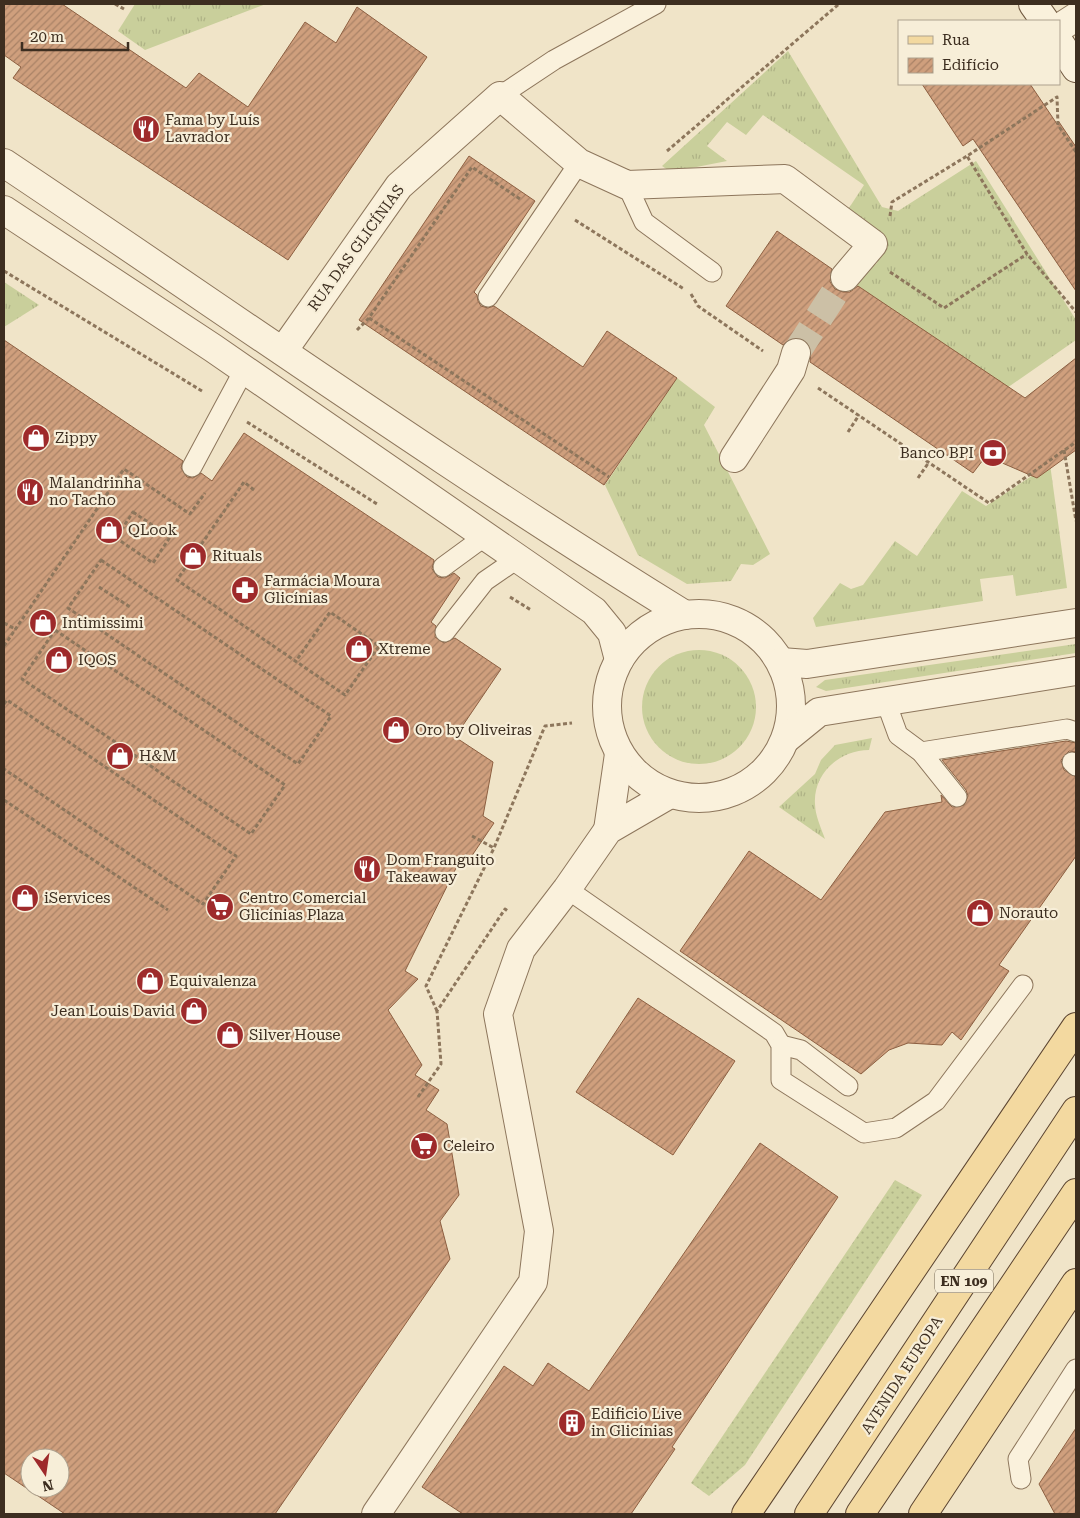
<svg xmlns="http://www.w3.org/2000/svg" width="1080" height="1518" font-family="'Roboto Serif',serif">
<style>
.grass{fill:url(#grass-tufts)}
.garden{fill:url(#garden-dots)}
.building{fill:url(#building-hatch);stroke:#8d5f41;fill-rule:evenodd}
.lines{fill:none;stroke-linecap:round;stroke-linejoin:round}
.minor-tunnel{stroke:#ccc0a6;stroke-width:28;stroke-dasharray:28 14;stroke-linecap:butt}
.service-casing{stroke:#8d765c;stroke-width:21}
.minor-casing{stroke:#8d765c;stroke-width:30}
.secondary-casing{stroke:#6f573f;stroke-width:30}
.primary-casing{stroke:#5b4430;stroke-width:30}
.path{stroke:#8d765c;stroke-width:3;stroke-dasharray:4 2.5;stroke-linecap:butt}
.service{stroke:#faf1dc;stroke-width:19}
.minor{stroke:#faf1dc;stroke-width:28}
.secondary{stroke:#faf1dc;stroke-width:28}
.primary{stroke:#f3d9a0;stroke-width:28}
.labels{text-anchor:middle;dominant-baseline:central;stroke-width:4.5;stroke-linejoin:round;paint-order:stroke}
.shield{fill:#f7eed8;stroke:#756857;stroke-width:1}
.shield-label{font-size:14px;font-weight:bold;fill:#3d2e20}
.poi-label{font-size:15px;fill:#3d2e20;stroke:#f7eed8;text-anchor:start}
.street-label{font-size:15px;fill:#3d2e20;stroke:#f7eed8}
</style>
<defs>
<pattern id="grass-tufts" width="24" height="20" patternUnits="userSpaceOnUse" patternTransform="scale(1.25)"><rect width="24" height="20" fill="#c9cf9b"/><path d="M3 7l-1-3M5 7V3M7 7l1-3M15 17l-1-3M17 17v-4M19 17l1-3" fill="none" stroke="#aeb285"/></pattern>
<pattern id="garden-dots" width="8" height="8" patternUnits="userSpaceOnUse" patternTransform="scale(1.25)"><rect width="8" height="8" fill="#c9cf9b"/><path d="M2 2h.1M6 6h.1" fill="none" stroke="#aeb285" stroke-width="1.8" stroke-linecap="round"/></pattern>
<pattern id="building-hatch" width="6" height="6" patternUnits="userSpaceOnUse" patternTransform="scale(1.25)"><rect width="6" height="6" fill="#cf9f7d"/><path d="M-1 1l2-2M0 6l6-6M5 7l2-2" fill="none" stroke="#a98266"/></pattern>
</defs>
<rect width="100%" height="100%" fill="#f0e4c8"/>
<g class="grass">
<polygon points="135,4 266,4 145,50 118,31"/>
<polygon points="788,51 882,207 898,211 976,161 1076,320 1076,340 994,397 852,282 877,263 884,237 849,208 864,185 763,115 746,135 727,122 707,146 727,161 671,172 662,166"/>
<polygon points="4,282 39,305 4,327"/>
<polygon points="677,378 715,407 704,425 770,554 753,565 741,564 731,581 687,584 638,555 605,485"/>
<polygon points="1050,464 1067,588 1016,596 1013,575 980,579 983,601 816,627 813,618 840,583 851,589 863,585 895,541 917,556 962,491 986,506"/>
<polygon points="1076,644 1076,653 826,691 816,687 825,680"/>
<circle cx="699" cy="707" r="57"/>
<path d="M872,738L869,750C839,750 813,774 815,804C815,815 821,828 825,839L779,807L815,774L821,760L835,745Z"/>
</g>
<polygon class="garden" points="895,1180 922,1195 745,1465 709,1496 691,1483"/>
<g class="building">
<polygon points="4,4 62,4 186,88 199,73 248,107 305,22 336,43 357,7 427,57 288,260 13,78 21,67 4,55"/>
<polygon points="922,84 1030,84 1057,124 1059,122 1076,147 1076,291 973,139 963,146"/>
<polygon points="469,156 535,201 474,292 477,295 478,301 481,306 488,308 494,306 583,367 607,331 677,378 604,485 359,320"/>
<polygon points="777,231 832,269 830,282 835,289 843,292 850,292 858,286 1025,398 1076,358 1076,450 1037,478 986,456 973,473 810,362 811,350 807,342 801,338 793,338 783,345 726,306"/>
<path d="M4,340L183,461L181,468L187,477L193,478L201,473L212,481L244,433L434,560L432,569L438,577L445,578L454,573L460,578L431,622L436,626L435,637L444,643L455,638L501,669L455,737L493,762L483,816L494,823L469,860L462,856L405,971L418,979L388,1010L422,1065L415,1075L439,1090L426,1110L447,1124L459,1195L440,1221L450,1259L275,1514H65L4,1473ZM30,1458H60V1488H30Z"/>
<polygon points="1066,741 1076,743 1076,752 1069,751 1061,760 1064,770 1076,777 1076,856 999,965 1009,971 961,1040 952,1032 942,1045 908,1043 889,1050 861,1074 680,951 749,851 821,900 885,812 942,802 941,795 952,807 964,805 968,796 966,790 942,760"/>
<polygon points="638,998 735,1061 673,1155 576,1092"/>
<polygon points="760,1143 838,1197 672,1447 675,1449 631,1514 463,1514 422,1487 504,1366 533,1386 548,1363 589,1391"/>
<polygon points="1076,1428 1076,1514 1055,1514 1039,1484"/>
</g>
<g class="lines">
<polyline class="minor-tunnel" points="796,353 845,277"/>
<g class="service-casing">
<g id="service">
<polyline points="500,96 554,60 656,4"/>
<polyline points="627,185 644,222 712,272"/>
<polyline points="488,297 579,163"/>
<polyline points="192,467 244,370"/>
<polyline points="443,567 484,537"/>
<polyline points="445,632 485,581 517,559"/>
<polyline points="886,702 898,735 921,752 957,797"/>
<polyline points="921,752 1067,729 1076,732"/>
<polyline points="1072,762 1076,766"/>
<polyline points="567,889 774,1033 781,1045 781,1080 864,1133 896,1128 936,1101 1023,985"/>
<polyline points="781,1045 801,1050 848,1086"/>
<polyline points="1021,1479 1018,1459 1076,1369"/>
</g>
</g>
<g class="minor-casing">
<g id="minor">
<polyline points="1059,28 1076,17"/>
<path d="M4,163C230,314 453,472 685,615"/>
<polyline points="4,210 213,348 594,611 612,633 619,660"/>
<polyline points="283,351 399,186 500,96 579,163 627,185 785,179 873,244 845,277"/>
<polyline points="734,458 791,370 796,353"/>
<circle cx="699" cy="706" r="92"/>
<polyline points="781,662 807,664 1076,623"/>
<polyline points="787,738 819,712 1076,671"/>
<polyline points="608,830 619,754"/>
<polyline points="376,1514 533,1282 539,1231 498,1014 521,949 567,889 608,830 670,794"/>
</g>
</g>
<g class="secondary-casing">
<g id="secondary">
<polyline points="1033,4 1045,21"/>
<polyline points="1059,42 1076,68"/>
</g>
</g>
<g class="primary-casing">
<g id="primary">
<polyline points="746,1514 1076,1027"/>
<polyline points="809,1514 1076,1111"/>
<polyline points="860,1514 1076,1193"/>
<polyline points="923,1514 1076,1283"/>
</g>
</g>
<g class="path">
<polyline points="115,4 124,9"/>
<polyline points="667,151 839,4"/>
<polyline points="1076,152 1058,125 1057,97 967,156 1027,254 1076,312"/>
<polyline points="520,199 472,167 369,318 609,477"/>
<polyline points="890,216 892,202 967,156"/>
<polyline points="575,220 684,289"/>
<polyline points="4,271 202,391"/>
<polyline points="890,272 944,308 1027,254"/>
<polyline points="691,294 698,306 763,351"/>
<polyline points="357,330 369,318"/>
<polyline points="818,388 989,503 1076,442"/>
<polyline points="247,422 377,504"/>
<polyline points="848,432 859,415"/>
<polyline points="1064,450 1076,521"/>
<polyline points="918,478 929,462"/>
<polyline points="254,490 244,482 177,580 345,695 379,646 330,612 296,661"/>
<polygon points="133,512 170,537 153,563 116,538"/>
<polygon points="101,560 331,716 298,764 68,608"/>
<polyline points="99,587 130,607"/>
<polyline points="510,597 531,610"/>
<polyline points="4,623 15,629"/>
<polygon points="55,630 285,785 251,834 22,679"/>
<polyline points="4,646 124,469 190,514 205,493"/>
<polyline points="4,704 7,700 236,856 203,904 4,769"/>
<polyline points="4,800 168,910"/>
<polyline points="472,836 494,848"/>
<polyline points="437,1011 426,986 494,848 545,726 572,723"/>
<polyline points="418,1097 441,1064 437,1011 505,909 509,912"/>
</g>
<use href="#service" class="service"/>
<use href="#minor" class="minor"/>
<use href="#secondary" class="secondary"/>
<use href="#primary" class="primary"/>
</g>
<defs>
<g id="restaurant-disc" transform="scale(1.4375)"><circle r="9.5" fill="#9e2a2b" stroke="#f7eed8"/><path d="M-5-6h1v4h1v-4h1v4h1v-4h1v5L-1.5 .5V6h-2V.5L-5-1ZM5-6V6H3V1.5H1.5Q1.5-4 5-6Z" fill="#fff"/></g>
<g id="shop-disc" transform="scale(1.4375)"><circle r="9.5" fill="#9e2a2b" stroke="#f7eed8"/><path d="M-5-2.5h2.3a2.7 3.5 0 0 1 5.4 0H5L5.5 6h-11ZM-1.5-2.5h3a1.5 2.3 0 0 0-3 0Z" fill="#fff"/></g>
<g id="bank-disc" transform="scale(1.4375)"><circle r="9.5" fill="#9e2a2b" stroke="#f7eed8"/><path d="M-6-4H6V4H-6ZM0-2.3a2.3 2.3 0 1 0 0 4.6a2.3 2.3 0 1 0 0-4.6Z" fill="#fff"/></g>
<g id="pharmacy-disc" transform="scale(1.4375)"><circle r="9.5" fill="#9e2a2b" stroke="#f7eed8"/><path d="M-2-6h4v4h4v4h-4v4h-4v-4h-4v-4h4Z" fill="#fff"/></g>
<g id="supermarket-disc" transform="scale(1.4375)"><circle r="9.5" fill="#9e2a2b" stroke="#f7eed8"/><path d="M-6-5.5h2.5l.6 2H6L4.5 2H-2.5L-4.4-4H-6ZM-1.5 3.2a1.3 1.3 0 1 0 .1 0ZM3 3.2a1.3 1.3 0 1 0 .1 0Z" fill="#fff"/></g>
<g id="building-disc" transform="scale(1.4375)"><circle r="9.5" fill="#9e2a2b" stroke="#f7eed8"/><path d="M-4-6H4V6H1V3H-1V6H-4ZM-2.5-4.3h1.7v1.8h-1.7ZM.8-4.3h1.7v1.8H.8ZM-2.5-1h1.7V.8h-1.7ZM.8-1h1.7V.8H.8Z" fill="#fff"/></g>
</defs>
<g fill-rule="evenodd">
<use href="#restaurant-disc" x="146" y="129"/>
<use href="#shop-disc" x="36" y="438"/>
<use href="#bank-disc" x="993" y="453"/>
<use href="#restaurant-disc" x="30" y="492"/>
<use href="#shop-disc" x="109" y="530"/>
<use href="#shop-disc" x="193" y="556"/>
<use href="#pharmacy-disc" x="245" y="590"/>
<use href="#shop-disc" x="43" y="623"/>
<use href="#shop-disc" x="359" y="649"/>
<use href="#shop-disc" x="59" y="660"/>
<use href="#shop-disc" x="396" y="730"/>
<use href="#shop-disc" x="120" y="756"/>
<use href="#restaurant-disc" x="367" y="869"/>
<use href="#shop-disc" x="25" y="898"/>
<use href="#supermarket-disc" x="220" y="907"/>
<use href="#shop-disc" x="980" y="913"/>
<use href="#shop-disc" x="150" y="981"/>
<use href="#shop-disc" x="194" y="1011"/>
<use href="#shop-disc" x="230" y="1035"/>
<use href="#supermarket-disc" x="424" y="1146"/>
<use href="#building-disc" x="572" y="1423"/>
</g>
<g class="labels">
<rect class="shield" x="935" y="1269.5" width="58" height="23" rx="4"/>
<g class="shield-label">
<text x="964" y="1281">EN 109</text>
</g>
<g class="poi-label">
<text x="165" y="120">Fama by Luís<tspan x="165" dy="17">Lavrador</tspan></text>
<text x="55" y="438">Zippy</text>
<text x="974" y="453" text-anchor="end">Banco BPI</text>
<text x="49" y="483">Malandrinha<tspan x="49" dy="17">no Tacho</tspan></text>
<text x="128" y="530">QLook</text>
<text x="212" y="556">Rituals</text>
<text x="264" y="581">Farmácia Moura<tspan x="264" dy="17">Glicínias</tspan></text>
<text x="62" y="623">Intimissimi</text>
<text x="378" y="649">Xtreme</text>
<text x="78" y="660">IQOS</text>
<text x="415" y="730">Oro by Oliveiras</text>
<text x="139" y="756">H&amp;M</text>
<text x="386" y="860">Dom Franguito<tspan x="386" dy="17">Takeaway</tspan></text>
<text x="44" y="898">iServices</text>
<text x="239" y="898">Centro Comercial<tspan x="239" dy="17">Glicínias Plaza</tspan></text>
<text x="999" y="913">Norauto</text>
<text x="169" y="981">Equivalenza</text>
<text x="175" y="1011" text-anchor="end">Jean Louis David</text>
<text x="249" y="1035">Silver House</text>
<text x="443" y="1146">Celeiro</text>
<text x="591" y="1414">Edificio Live<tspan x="591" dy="17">in Glicínias</tspan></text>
</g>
<g class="street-label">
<text transform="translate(356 248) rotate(-54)">RUA DAS GLICÍNIAS</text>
<text transform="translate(902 1375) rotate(-57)">AVENIDA EUROPA</text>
</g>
</g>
<rect width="1080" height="1518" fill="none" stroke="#3d2e20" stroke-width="10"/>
<rect x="898" y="20" width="162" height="65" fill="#f7eed8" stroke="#ada18e"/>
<rect x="908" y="36" width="25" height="8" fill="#f3d9a0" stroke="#ada18e"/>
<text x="942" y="45" font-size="15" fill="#3d2e20">Rua</text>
<rect x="908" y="58" width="25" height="15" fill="url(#building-hatch)" stroke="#ada18e"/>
<text x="942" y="70" font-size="15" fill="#3d2e20">Edifício</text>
<g transform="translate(45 1473) rotate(167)"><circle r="24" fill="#f7eed8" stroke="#ada18e"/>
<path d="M0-4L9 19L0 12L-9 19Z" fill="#9e2a2b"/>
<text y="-8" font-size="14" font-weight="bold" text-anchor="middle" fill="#3d2e20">N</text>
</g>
<path d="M22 42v8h106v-8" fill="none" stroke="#3d2e20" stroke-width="2.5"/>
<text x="30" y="42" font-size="15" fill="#3d2e20" stroke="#f7eed8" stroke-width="4" paint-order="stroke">20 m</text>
</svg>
